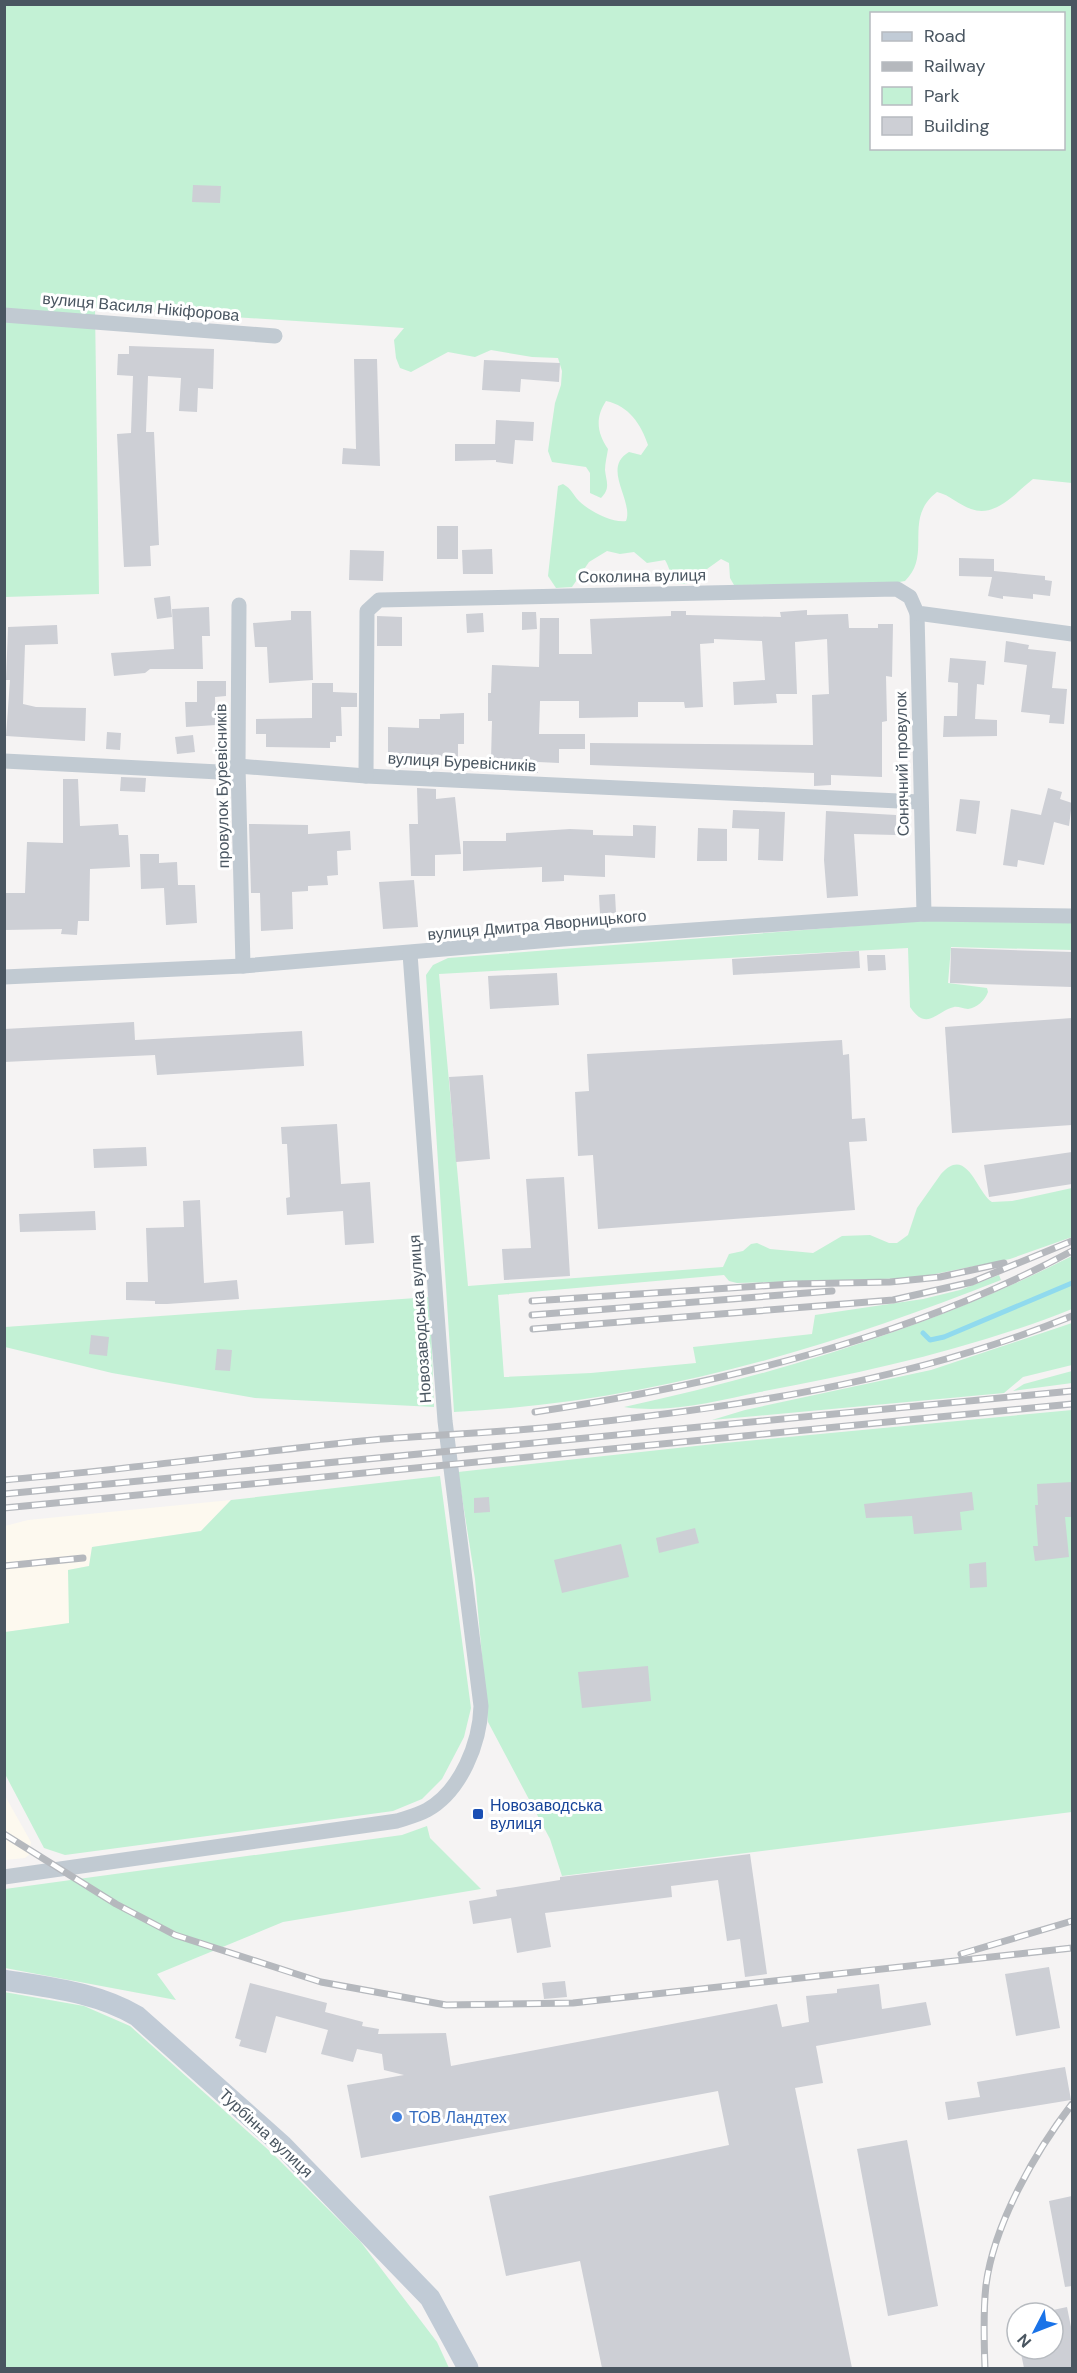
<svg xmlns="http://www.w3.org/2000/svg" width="1077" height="2373" font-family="'DM Sans',sans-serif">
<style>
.commercial{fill:#fdf9ef}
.green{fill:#c3f1d5;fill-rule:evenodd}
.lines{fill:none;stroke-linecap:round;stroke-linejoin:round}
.stream{stroke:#90daee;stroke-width:5}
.building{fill:#cdcfd5}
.street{stroke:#c1cad2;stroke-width:15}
.secondary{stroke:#c1cbd6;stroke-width:21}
.rail-casing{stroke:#b5b8bd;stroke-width:7}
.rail{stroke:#fff;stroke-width:4.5;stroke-dasharray:14;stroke-linecap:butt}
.transit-dot{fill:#1a4fb4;stroke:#fff;stroke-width:2}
.shop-dot{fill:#3f7fe0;stroke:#fff;stroke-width:2}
.labels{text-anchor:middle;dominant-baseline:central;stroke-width:6;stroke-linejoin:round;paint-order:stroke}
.street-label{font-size:16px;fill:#4a5661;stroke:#fff}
.transit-label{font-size:16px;fill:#164399;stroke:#fff;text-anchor:start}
.shop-label{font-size:16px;fill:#366cbe;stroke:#fff;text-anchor:start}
</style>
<rect width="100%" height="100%" fill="#f5f3f3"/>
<g class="commercial">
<polygon points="231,1500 201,1531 92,1547 89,1566 69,1570 70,1624 5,1632 5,1526 28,1520"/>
<polygon points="4,1794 31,1842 29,1855 25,1858 5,1860"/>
</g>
<g class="green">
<path d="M4,5H1072V483L1033,479C1015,493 996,518 971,509C959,505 950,495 937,492C902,519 933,554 905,581L888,584L734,585L730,578L729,563L721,559L686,584H676C670,576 670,568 665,560L647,563L634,552L620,554L607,551L589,562L572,587L556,588L548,576L558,486L563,484C572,489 572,494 579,501C589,511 612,523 626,521C634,501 601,468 629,452L641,455L648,445C641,424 629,406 606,401C595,418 597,433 608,449C607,456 605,463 605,470C606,481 611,488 601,498L590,493V473L586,467L552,462L548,451L555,403L561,385L562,371L558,358L532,357L491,350L475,357L448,352L411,372L400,368L396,358L394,340L404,328L95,308L99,594L5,597ZM872,14H1064V148H872Z"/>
<path d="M957,918H1072V950L951,947L948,983L987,988L988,992C985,1000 977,1008 968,1009C963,1009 958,1006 954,1007C935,1012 927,1032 910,1007L908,948L439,974L468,1286L723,1267L729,1254L743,1251L751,1244L757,1243L770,1249L813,1253L842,1236L870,1235L889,1243H897L908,1235L917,1208L941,1174C967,1144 977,1193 992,1202L1012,1201L1072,1188V1237L1010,1259L915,1278L737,1283L729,1281L724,1275L498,1295L504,1377L591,1373L696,1363L693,1347L812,1334L815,1315L923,1299L960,1290L999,1275L1001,1280C824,1350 645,1403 454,1412L426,975L433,965L448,958Z"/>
<path d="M1072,1256V1309C972,1349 866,1372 760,1392C717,1401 668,1414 624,1407C779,1373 931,1328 1072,1256Z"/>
<polygon points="430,1297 434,1407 255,1398 112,1373 5,1347 5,1327"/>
<polygon points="1072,1323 1072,1365 1023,1377 1004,1393 712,1420 745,1410 931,1370"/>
<polygon points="1072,1371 1072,1383 1013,1391 1024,1384"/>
<polygon points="1072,1410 1072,1812 562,1876 550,1839 488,1722 475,1579 458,1472 714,1444"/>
<polygon points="440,1476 471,1708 464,1737 442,1779 422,1799 393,1811 65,1855 44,1848 5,1774 5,1632 69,1623 68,1570 89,1566 92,1547 201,1531 231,1500"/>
<polygon points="427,1826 430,1838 481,1889 283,1922 157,1974 176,2000 5,1968 5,1889 402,1835"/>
<polygon points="4,1992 84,2006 130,2026 274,2155 360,2241 437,2342 449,2368 5,2368"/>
</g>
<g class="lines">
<polyline class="stream" points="923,1333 930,1340 944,1337 1072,1283"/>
</g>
<g class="building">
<polygon points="193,185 221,186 220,203 192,202"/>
<polygon points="129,346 214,349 213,389 198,388 197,412 179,411 181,378 148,376 146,432 154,432 159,545 150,546 151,566 124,567 117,434 131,433 133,376 117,375 118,354 129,354"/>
<polygon points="354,359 377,359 380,466 342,464 343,448 356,449"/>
<polygon points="484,360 560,363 559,382 521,379 520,392 482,390"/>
<polygon points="496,420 534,422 533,441 515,440 513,464 496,462 496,460 455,461 455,444 495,444"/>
<rect x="437" y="526" width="21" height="33"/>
<polygon points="492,549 493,574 463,574 462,550"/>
<polygon points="350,550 384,551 383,581 349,580"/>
<polygon points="959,558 994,559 994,571 1045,576 1045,580 1052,581 1050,596 1033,594 1033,599 1003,596 1003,599 988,596 992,577 959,576"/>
<polygon points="170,596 172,617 157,619 154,598"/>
<polygon points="209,607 210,636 202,636 203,669 150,669 145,673 114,676 111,653 174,649 172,609"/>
<polygon points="807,610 807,615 848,614 849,628 878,628 878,624 893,624 892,677 886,676 887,721 882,722 882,777 831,775 831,785 814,786 814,773 590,765 590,743 813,745 812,695 829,694 827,639 795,642 797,694 776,694 777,703 734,705 733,682 765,680 762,641 714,639 714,643 700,644 703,707 685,708 684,702 638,702 638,717 579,718 579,701 540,701 539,734 585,734 585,749 559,749 559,763 538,762 538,773 523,773 524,760 491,759 492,721 488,721 488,693 491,693 492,665 539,667 540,618 559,618 559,654 592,654 590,619 671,616 671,611 686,611 686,615 781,617 780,612"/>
<polygon points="291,611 311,611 313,680 269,683 267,647 255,647 253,623 291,620"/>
<polygon points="522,612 536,612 537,629 522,630"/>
<polygon points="483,613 484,632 467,633 466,614"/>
<polygon points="377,616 402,617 402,646 377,646"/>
<polygon points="57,625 58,644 25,645 23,704 36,707 86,708 85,741 6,736 10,680 6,680 8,627"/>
<polygon points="1006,641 1029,645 1028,649 1056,652 1052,688 1067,689 1064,724 1049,723 1050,715 1021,712 1027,665 1004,662"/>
<polygon points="950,658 986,661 984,685 977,684 975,719 997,720 997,736 943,737 944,716 957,716 958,683 948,682"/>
<polygon points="197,681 226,681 226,696 215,697 216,725 186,727 185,702 197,702"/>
<polygon points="312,683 333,683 333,692 357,693 357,707 341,707 342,736 336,736 336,742 330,742 330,748 266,747 266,734 256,734 256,719 312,718"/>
<polygon points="464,713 464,744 458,744 458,757 388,754 388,727 419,728 419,719 440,719 440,714"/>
<polygon points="107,732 121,733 120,750 106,749"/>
<polygon points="193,735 195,752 177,754 175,737"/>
<polygon points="121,777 146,778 145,792 120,791"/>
<polygon points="63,779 78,779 80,826 118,824 119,835 128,835 130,867 90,869 89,921 78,921 77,935 61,934 62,929 4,930 4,893 25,893 27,842 63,843"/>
<polygon points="417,788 436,789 436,799 455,797 461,854 435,855 435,876 411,876 409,824 418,824"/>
<polygon points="1048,788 1062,792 1060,799 1072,803 1069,826 1054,822 1044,865 1018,860 1017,867 1003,865 1011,809 1041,815"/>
<polygon points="960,799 980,801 976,834 956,831"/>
<polygon points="733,810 785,812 783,861 758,860 759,829 732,828"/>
<polygon points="826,811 896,815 896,835 854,834 858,896 827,898 824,860"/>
<polygon points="249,824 308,825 308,834 350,831 351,850 337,851 338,875 327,876 328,885 308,886 308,891 292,892 293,929 261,931 260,893 251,893"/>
<polygon points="633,825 656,826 655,858 605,855 605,877 564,875 564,881 542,882 542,867 463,871 463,841 506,841 506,833 570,829 593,830 593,835 633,836"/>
<polygon points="698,828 727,829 727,861 697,861"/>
<polygon points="140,854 159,854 159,863 177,862 178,885 195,885 197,923 166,925 164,888 141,889"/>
<polygon points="414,880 418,927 383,929 379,882"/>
<polygon points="615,894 616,913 600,914 599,895"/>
<polygon points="951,948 1072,952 1072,987 950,983"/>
<polygon points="859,951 860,968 733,975 732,959"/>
<polygon points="867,955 885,955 886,970 868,971"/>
<polygon points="557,973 559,1005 490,1009 488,976"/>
<polygon points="1072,1018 1072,1125 952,1133 945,1027"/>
<polygon points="134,1022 135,1040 302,1031 304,1066 157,1075 155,1055 4,1062 4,1029"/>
<polygon points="842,1040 843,1055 849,1054 852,1119 865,1118 867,1141 849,1142 855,1210 598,1229 593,1155 578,1156 575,1092 589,1091 587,1054"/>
<polygon points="483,1075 490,1159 456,1162 449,1077"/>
<polygon points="337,1124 341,1184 370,1182 374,1243 345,1245 343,1211 287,1215 286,1198 290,1197 287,1144 282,1144 281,1127"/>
<polygon points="146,1147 147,1166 94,1168 93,1149"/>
<polygon points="1072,1152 1072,1184 989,1197 984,1165"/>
<polygon points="564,1177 570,1276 504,1280 502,1249 531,1248 526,1179"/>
<polygon points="200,1200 204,1283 237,1280 239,1299 167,1304 155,1304 155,1301 126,1300 126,1282 148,1282 146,1228 184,1227 183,1201"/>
<polygon points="95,1211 96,1230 20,1232 19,1214"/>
<polygon points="91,1335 109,1337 107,1356 89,1354"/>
<polygon points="217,1349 232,1350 230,1371 215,1370"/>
<polygon points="1072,1482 1072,1517 1065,1517 1069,1557 1035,1561 1033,1546 1038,1546 1035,1505 1038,1505 1037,1484"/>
<polygon points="972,1492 974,1510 960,1512 962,1530 914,1534 912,1516 866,1518 864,1504"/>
<polygon points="489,1497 490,1512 474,1513 474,1498"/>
<polygon points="695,1528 699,1543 659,1553 656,1538"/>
<polygon points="621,1544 629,1577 562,1593 554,1560"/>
<polygon points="986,1562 987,1587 970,1588 969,1564"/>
<polygon points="648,1666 651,1701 582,1708 578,1672"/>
<polygon points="750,1854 767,1974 745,1977 740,1939 727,1941 718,1880 671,1886 672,1897 545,1913 551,1947 517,1953 511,1918 473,1924 469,1901 497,1896 496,1890 560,1880 560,1877"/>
<polygon points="1049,1967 1060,2028 1016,2036 1005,1974"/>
<polygon points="565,1981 567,1997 544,1999 542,1983"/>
<polygon points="250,1983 327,2003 325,2012 363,2022 362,2026 379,2029 378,2034 446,2033 451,2066 777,2004 782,2027 809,2022 806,1996 837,1993 837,1989 879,1984 882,2009 926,2002 931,2025 816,2046 823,2083 795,2088 852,2368 602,2368 580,2261 506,2276 489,2196 729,2145 718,2091 361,2158 347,2085 404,2075 384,2070 382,2054 357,2049 353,2062 321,2054 328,2030 276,2016 266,2053 239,2046 241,2040 235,2038"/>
<polygon points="1065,2067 1071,2100 948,2120 945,2102 980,2097 977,2082"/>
<polygon points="907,2140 938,2306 888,2316 857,2149"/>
<polygon points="1072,2196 1072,2286 1065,2287 1049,2201"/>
<polygon points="1067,2307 1072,2332 1072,2368 1024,2368 1020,2349 1053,2349 1053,2310"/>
</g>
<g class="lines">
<g class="street">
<polyline points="4,315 275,336"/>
<polyline points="239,605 238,766 243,966"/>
<polyline points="917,613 924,914"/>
<polyline points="4,761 219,772 238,766 366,776 920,802"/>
<polyline points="366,776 367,611 379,600 897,589 910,597 917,613 1072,634"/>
<polyline points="4,977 243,966 563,939 924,914 1072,916"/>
<path d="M4,1877L397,1821C406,1818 418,1815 427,1810C461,1791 480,1743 481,1706L445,1421L410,954"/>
</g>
<path class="secondary" d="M4,1980C51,1988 96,1992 137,2016L282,2145L430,2298L468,2368"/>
<g class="rail-casing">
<g id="rail">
<polyline points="532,1301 792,1284 890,1282 940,1277 1004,1263"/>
<polyline points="532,1315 832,1291"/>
<polyline points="533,1329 893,1300 972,1282 1072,1241"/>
<path d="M535,1412C719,1384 908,1339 1072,1251"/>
<path d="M4,1480C127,1470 250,1452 373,1440C432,1435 492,1433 552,1427C727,1409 908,1383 1072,1316"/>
<polyline points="4,1494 1072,1391"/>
<polyline points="4,1508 1072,1404"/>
<polyline points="4,1566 83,1558"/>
<polyline points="4,1834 116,1904 175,1935 321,1982 446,2005 573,2003 1072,1948"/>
<polyline points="961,1954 1072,1921"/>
<path d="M985,2368C984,2342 983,2312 986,2285C994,2224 1035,2152 1072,2104"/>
</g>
</g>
<use href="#rail" class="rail"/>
</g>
<rect class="transit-dot" x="472" y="1808" width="12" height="12" rx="3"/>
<circle class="shop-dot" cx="397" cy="2117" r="6"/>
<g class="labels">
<g class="street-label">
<text transform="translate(141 307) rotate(5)">вулиця Василя Нікіфорова</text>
<text transform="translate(642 576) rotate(-1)">Соколина вулиця</text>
<text transform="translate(462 762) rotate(3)">вулиця Буревісників</text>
<text transform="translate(902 764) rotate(-91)">Сонячний провулок</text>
<text transform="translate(222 786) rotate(-91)">провулок Буревісників</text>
<text transform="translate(537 925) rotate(-5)">вулиця Дмитра Яворницького</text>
<text transform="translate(420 1319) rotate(-94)">Новозаводська вулиця</text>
<text transform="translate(266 2133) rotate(43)">Турбінна вулиця</text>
</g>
<g class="transit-label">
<text x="490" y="1805">Новозаводська<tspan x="490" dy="18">вулиця</tspan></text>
</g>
<g class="shop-label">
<text x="409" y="2117">ТОВ Ландтех</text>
</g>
</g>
<rect width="1077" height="2373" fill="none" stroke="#4a5661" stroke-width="12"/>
<rect x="870" y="12" width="195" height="138" fill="#ffffff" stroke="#b7bbc0" stroke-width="1.5"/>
<rect x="882" y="32" width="30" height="9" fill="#c1cbd6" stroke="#b7bbc0" stroke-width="1.5"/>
<text x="924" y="42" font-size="18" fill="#4a5661">Road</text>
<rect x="882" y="62" width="30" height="9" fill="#b5b8bd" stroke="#b7bbc0" stroke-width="1.5"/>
<text x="924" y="72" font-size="18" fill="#4a5661">Railway</text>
<rect x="882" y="87" width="30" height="18" fill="#c3f1d5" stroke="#b7bbc0" stroke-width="1.5"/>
<text x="924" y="102" font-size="18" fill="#4a5661">Park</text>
<rect x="882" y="117" width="30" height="18" fill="#cdcfd5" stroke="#b7bbc0" stroke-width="1.5"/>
<text x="924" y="132" font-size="18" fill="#4a5661">Building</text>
<g transform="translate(1035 2331) rotate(228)"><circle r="28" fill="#ffffff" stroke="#b7bbc0" stroke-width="1.5"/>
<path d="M0-4.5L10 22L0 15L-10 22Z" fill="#1a73e8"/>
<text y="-9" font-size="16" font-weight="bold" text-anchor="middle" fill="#4a5661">N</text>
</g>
</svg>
